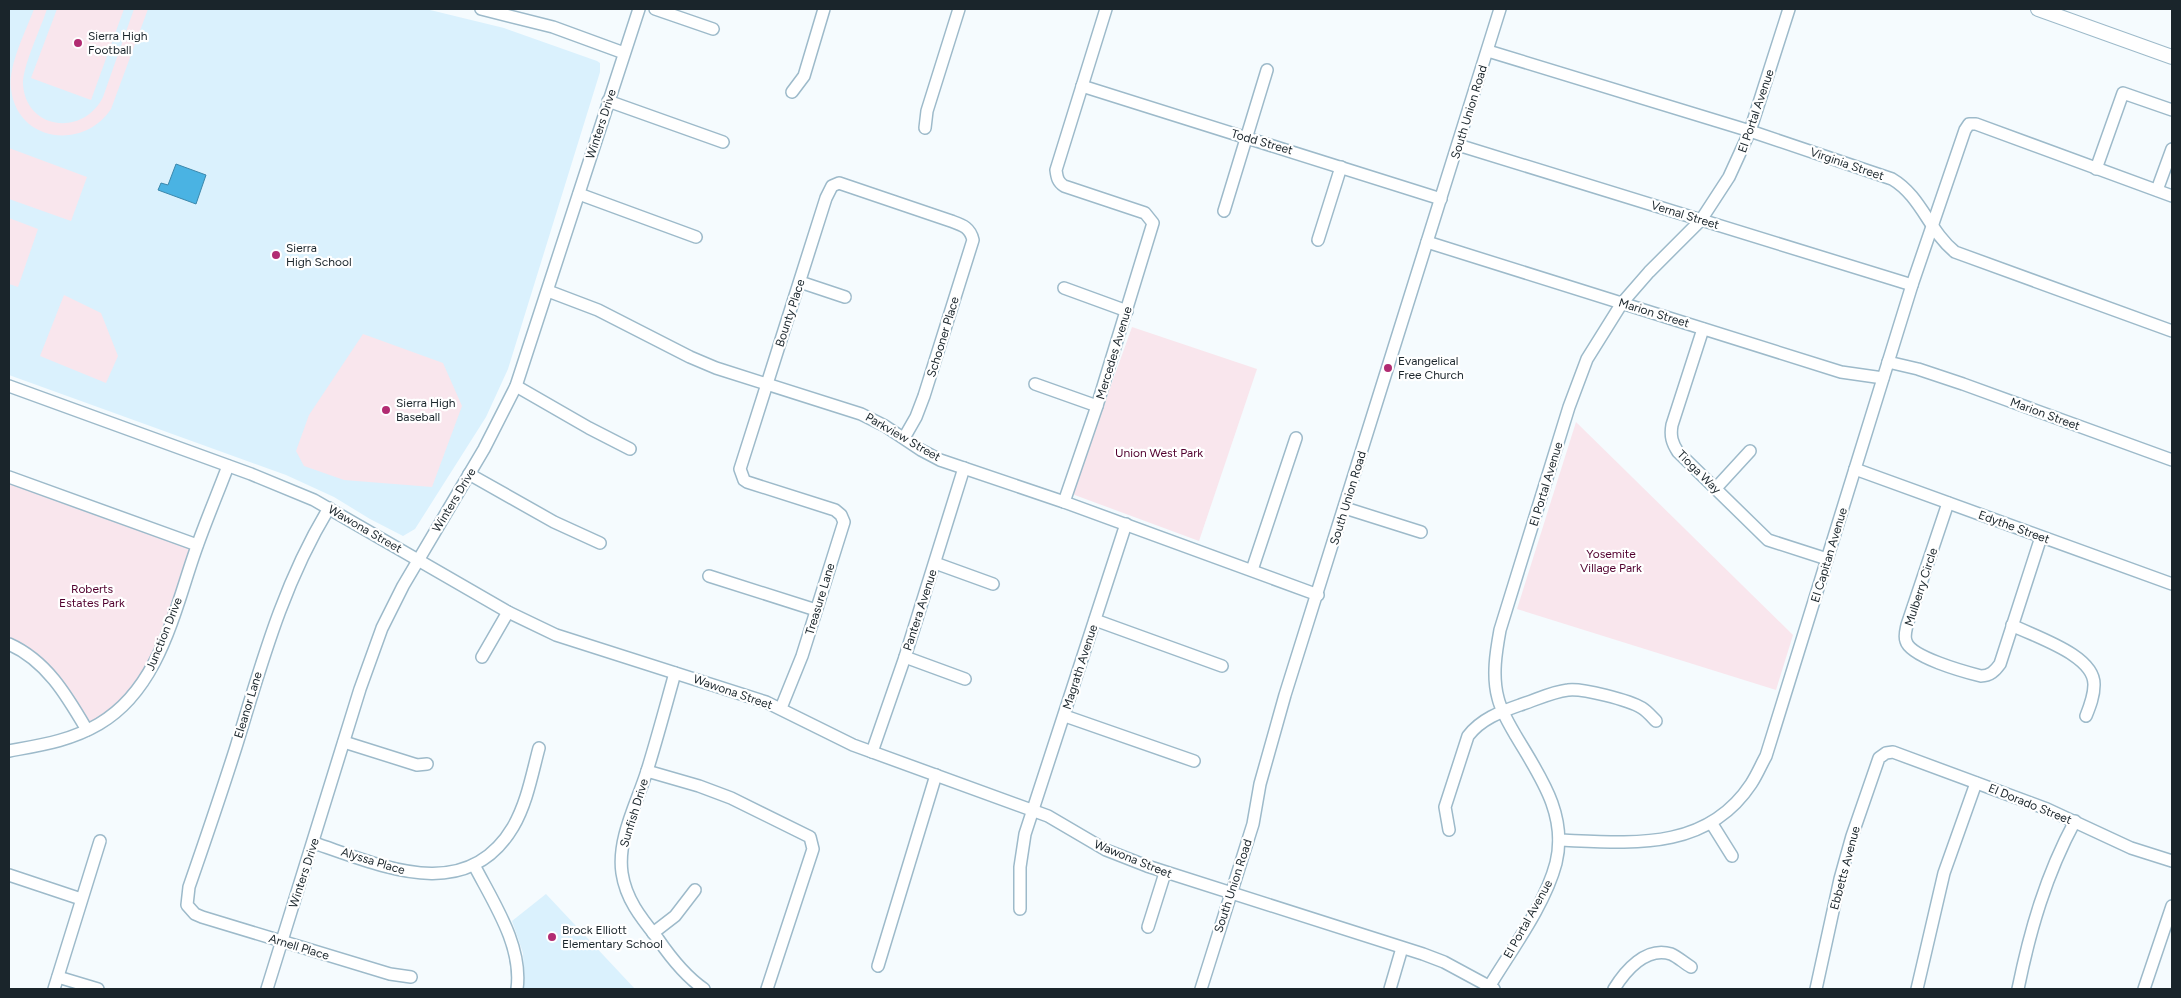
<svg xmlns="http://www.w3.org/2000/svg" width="2181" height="998" font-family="Figtree,sans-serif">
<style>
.built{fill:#daf1fd}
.green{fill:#f9e6ed}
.water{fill:#4ab3e3;stroke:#3c88ac}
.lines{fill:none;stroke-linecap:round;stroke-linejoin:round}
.minor-casing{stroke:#9dbaca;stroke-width:14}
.major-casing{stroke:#9dbaca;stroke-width:16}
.minor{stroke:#fff;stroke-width:11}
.major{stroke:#fff;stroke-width:14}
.poi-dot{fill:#b22c72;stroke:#fff;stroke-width:2}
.labels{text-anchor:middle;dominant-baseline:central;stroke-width:4.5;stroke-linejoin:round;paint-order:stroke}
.poi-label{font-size:12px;fill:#1a252b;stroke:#fff;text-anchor:start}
.street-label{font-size:12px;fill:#1a252b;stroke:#fff}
.park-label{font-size:12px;fill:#51002e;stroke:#fff}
</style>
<rect width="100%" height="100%" fill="#f5fbfe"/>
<g class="built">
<polygon points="9,9 426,9 504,28 597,61 600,63 600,72 508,369 486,417 415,529 403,536 370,519 334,497 286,475 9,375"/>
<polygon points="546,894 635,989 524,989 523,953 512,921"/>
</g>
<g class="green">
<path d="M34,9H47C41,28 22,67 23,85C27,131 84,136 103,97L134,9H148L111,109C83,151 17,142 11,89C8,65 26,31 34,9Z"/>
<polygon points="57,9 124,9 91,100 31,78"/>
<polygon points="9,148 87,177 71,221 9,199"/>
<polygon points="9,218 38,229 18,287 9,284"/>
<polygon points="64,295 101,313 118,356 106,383 40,356"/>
<polygon points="1132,327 1257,369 1199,541 1072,494"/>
<polygon points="363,334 443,363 462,406 432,487 344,480 304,466 296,451 309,415"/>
<polygon points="1576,422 1793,635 1776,690 1517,609"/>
<polygon points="9,477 197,545 141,685 87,730 62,687 9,644"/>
</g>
<polygon class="water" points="176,164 206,175 196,204 158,190 161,183 168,185"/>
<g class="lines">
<g class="minor-casing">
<g id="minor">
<polyline points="481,9 553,27 624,53"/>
<polyline points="655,9 713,29"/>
<path d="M1488,51L1750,131L1892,179C1921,196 1929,231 1955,252L2172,331"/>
<polyline points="1082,86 1441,199"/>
<polyline points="792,92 804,76 824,9"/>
<polyline points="608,101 723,142"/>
<polyline points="925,128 927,111 959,9"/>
<polyline points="1458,145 1912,285"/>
<polyline points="2096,169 2123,93 2172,110"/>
<polyline points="2157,190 2172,149"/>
<polyline points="579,194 696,237"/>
<polyline points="1224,211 1267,70"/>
<polyline points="1318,240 1341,167"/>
<polyline points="1427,242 1841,372 1883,378"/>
<polyline points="800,282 845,297"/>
<polyline points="1064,288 1127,311"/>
<polyline points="548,291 598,310 690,357 716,368 861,414 885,426 921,450 940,460 1064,502 1318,595"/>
<path d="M1703,329L1672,425C1670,436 1672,443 1678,452L1768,540L1827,559"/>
<polyline points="1888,362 1918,369 1963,384 2172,460"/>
<polyline points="1035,384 1097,406"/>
<polyline points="9,386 251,474 314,500 508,612 556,635 766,702 853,745 1048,816 1106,850 1147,866 1423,954 1444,962 1494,989"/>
<polyline points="516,386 589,428 630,449"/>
<polyline points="1855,469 2172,584"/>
<polyline points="469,474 554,522 600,543"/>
<polyline points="9,477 197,545"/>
<polyline points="1716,488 1750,451"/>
<path d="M1064,502L1097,406L1153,223L1145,213L1064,186C1058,182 1057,178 1056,170L1106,9"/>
<path d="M1948,503L1907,625C1906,630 1904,636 1906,641C1910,657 1965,672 1981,676C1990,676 1995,671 2000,664L2041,537"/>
<path d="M329,508C283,584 262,662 236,747C221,794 205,841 189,887L187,905L195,914L202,917L390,974L411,977"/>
<polyline points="1345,508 1421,532"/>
<polyline points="935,563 993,584"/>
<polyline points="1252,570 1296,438"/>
<polyline points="709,576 816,610"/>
<polyline points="1095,620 1222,666"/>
<path d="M2012,625C2035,637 2095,655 2094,685C2094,696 2090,706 2086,716"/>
<path d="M9,644C47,661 67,696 87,730"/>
<polyline points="482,657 508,612"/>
<polyline points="905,657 965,679"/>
<path d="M675,673C666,705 657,739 647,771C637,803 617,839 622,873C626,900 642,919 658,939C671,958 685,976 704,989"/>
<path d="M781,708L802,656L844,522L841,515L835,510L747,482L744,480L740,469L826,198L832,186L839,183L951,221C962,225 970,227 973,240L924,396L916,417L904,438"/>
<polyline points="1065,716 1194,761"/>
<polyline points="344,742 417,765 427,764"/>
<path d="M9,751C41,745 70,741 99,724C159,689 174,612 195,552C205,523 217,495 228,466"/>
<polyline points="872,752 905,657 964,468"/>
<polyline points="647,771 699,786 731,798 810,837 813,849 767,989"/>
<polyline points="1712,824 1732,856"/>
<path d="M1449,830L1445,807L1468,736C1481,719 1500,712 1520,705C1536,700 1551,692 1568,690C1582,688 1629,700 1642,708C1647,711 1652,717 1656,721"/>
<path d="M1559,840C1630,843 1706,852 1751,784C1757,775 1761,765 1766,756L1912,285L1965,130L1969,124H1976L2172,196"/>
<path d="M314,843C380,865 466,906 513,827C527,803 532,774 539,748"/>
<path d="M474,865C493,902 523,946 517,989"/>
<polyline points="9,875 81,899"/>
<polyline points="1020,909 1020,867 1025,834 1126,524"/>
<polyline points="1148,927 1165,873"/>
<polyline points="653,933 675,916 695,890"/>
<polyline points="878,966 936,775"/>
<polyline points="58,977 98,989"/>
<path d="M1489,987C1512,949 1545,905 1556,863C1568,814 1539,775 1516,736C1509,724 1501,711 1498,698C1492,676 1496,652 1500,630L1569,407L1587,359L1622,303L1649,272L1701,220L1729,177L1750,131L1789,9"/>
<polyline points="54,989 100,841"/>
<polyline points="267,989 360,689 382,628 403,586 484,449 516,386 639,9"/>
<polyline points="1201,989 1253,824 1260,784 1285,695 1500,9"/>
<polyline points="1390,989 1402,948"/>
<path d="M1614,989C1625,971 1646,946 1671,954C1678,957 1684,963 1691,967"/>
<polyline points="1816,989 1840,879 1852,836 1879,758 1886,753 1893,752 2047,809 2131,848 2172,861"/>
<polyline points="1917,989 1944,873 1976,783"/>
<path d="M2018,989C2030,930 2046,875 2075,821"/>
<polyline points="2144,989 2172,906"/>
</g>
</g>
<g class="major-casing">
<polyline id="major" points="2038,9 2172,57"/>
</g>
<use href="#minor" class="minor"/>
<use href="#major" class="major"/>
</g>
<g class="poi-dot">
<circle cx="78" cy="43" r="5"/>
<circle cx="276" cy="255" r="5"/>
<circle cx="1388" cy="368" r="5"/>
<circle cx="386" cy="410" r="5"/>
<circle cx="552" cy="937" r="5"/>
</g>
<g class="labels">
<g class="poi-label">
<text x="88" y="36">Sierra High<tspan x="88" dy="14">Football</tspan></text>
<text x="286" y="248">Sierra<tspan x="286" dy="14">High School</tspan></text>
<text x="1398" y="361">Evangelical<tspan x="1398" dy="14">Free Church</tspan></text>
<text x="396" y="403">Sierra High<tspan x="396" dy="14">Baseball</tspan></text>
<text x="562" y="930">Brock Elliott<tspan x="562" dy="14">Elementary School</tspan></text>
</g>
<g class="street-label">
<text transform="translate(1756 111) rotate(-71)">El Portal Avenue</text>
<text transform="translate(1469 112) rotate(-73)">South Union Road</text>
<text transform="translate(601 124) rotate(-72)">Winters Drive</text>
<text transform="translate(1262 142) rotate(16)">Todd Street</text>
<text transform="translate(1847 164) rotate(19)">Virginia Street</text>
<text transform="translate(1685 215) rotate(17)">Vernal Street</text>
<text transform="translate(790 313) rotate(-72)">Bounty Place</text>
<text transform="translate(1654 313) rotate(17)">Marion Street</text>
<text transform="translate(943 337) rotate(-73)">Schooner Place</text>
<text transform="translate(1114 353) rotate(-73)">Mercedes Avenue</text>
<text transform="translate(2045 414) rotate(20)">Marion Street</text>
<text transform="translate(903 437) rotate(30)">Parkview Street</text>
<text transform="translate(1699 472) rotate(45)">Tioga Way</text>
<text transform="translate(1546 484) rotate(-73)">El Portal Avenue</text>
<text transform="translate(1348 498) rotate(-73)">South Union Road</text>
<text transform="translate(454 500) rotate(-59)">Winters Drive</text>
<text transform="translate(2014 527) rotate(20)">Edythe Street</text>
<text transform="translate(365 529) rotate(30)">Wawona Street</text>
<text transform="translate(1829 555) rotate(-73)">El Capitan Avenue</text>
<text transform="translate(1921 587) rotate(-72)">Mulberry Circle</text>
<text transform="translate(820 599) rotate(-73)">Treasure Lane</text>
<text transform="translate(920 610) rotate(-72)">Pantera Avenue</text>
<text transform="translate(164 634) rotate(-68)">Junction Drive</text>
<text transform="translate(1080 667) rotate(-72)">Magrath Avenue</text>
<text transform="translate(733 692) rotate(19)">Wawona Street</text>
<text transform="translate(248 705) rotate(-73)">Eleanor Lane</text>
<text transform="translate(2030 804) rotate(22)">El Dorado Street</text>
<text transform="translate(634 813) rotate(-73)">Sunfish Drive</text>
<text transform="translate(1133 859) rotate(22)">Wawona Street</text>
<text transform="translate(373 861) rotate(17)">Alyssa Place</text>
<text transform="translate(1845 868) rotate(-75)">Ebbetts Avenue</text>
<text transform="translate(304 873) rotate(-72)">Winters Drive</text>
<text transform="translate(1233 886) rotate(-72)">South Union Road</text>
<text transform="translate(1528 919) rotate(-61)">El Portal Avenue</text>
<text transform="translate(299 947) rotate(17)">Arnell Place</text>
</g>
<g class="park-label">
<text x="1159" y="453">Union West Park</text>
<text x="1611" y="554">Yosemite<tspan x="1611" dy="14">Village Park</tspan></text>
<text x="92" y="589">Roberts<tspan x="92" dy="14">Estates Park</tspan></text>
</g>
</g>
<rect width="2181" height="998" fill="none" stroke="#1a252b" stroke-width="20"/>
</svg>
